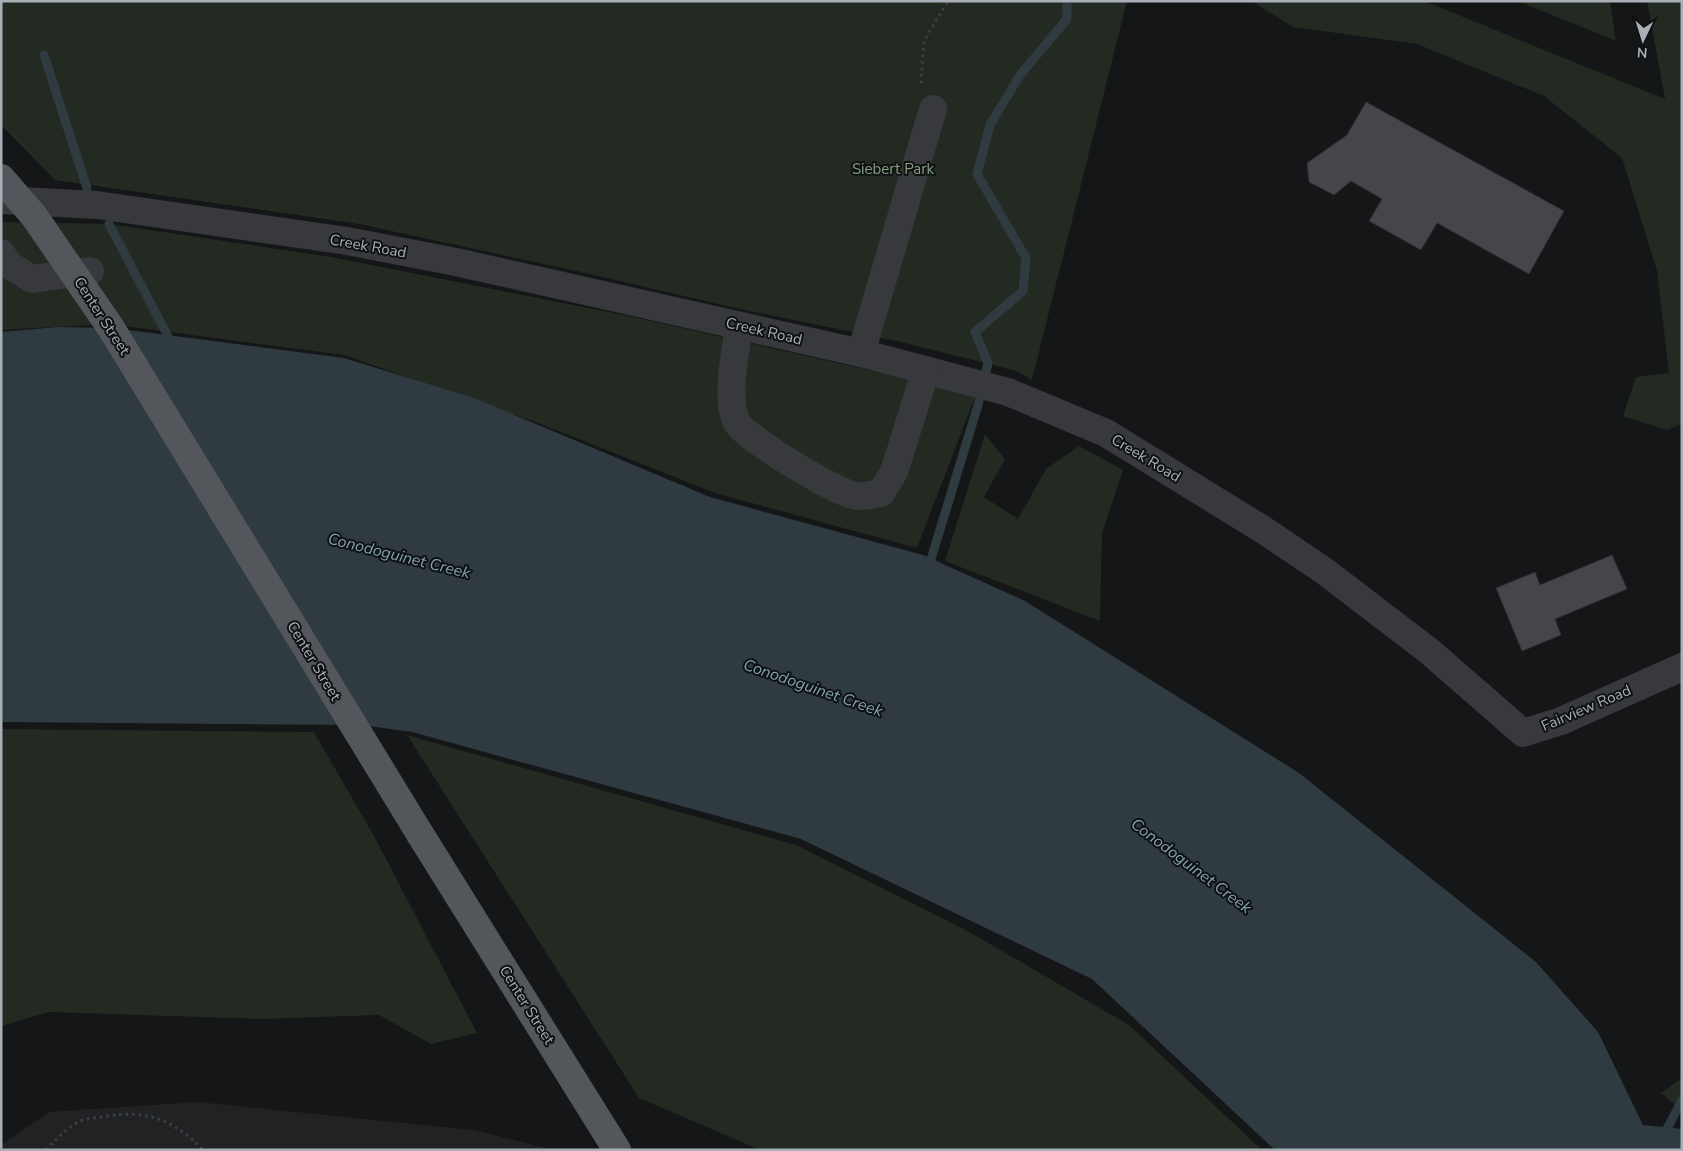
<svg xmlns="http://www.w3.org/2000/svg" width="1683" height="1151" font-family="'Nunito Sans',sans-serif">
<style>
.built{fill:#212224}
.green{fill:#222a22}
.water{fill:#2f3b40}
.lines{fill:none;stroke-linecap:round;stroke-linejoin:round}
.stream{stroke:#2f3b40;stroke-width:9}
.building{fill:#44464a;stroke:#303033}
.path{stroke:#3d4043;stroke-width:3;stroke-dasharray:2.5 4;stroke-linecap:butt}
.minor{stroke:#37393c;stroke-width:28}
.major{stroke:#53565b;stroke-width:28}
.major-bridge{stroke:#53565b;stroke-width:28}
.labels{text-anchor:middle;dominant-baseline:central;stroke-width:4;stroke-linejoin:round;paint-order:stroke}
.park-label{font-size:15px;fill:#84a180;stroke:#101112}
.street-label{font-size:15px;fill:#a8afb7;stroke:#101112}
.water-label{font-size:16px;font-style:italic;fill:#80a3b1;stroke:#101112}
</style>
<rect width="100%" height="100%" fill="#151617"/>
<polygon class="built" points="198,1102 474,1130 553,1150 1,1150 1,1145 49,1112"/>
<g class="green">
<polygon points="1,1 1127,1 1032,380 1017,371 901,342 740,309 581,272 359,224 55,180 1,125"/>
<polygon points="1251,1 1424,1 1665,99 1647,1 1682,1 1682,424 1667,430 1623,416 1636,377 1669,373 1657,271 1622,158 1544,96 1417,44 1293,27"/>
<polygon points="1518,1 1610,1 1616,41"/>
<polygon points="1,222 109,224 331,257 629,316 976,394 917,548 715,493 541,424 344,355 109,324 1,330"/>
<polygon points="985,434 1005,459 984,497 1018,519 1046,469 1079,446 1123,470 1102,533 1100,621 945,561"/>
<polygon points="1,729 314,732 374,836 477,1033 431,1044 379,1015 261,1019 49,1012 1,1026"/>
<polygon points="407,735 796,845 973,934 1129,1025 1262,1150 760,1150 639,1098"/>
<polygon points="1682,1078 1682,1110 1661,1093"/>
</g>
<g class="water">
<polygon points="57,327 108,328 356,725 1,722 1,332"/>
<polygon points="113,328 344,358 474,398 710,497 923,555 1025,601 1299,773 1536,962 1598,1032 1643,1125 1682,1129 1682,1150 1275,1150 1092,979 801,839 412,732 369,726"/>
</g>
<g class="lines">
<g class="stream">
<polyline points="44,55 87,188"/>
<polyline points="109,224 172,344"/>
<polyline points="928,569 978,405 988,363 975,332 1023,291 1026,258 977,174 990,125 1020,75 1067,19 1067,1"/>
<polyline points="1656,1150 1682,1100"/>
</g>
</g>
<g class="building">
<polygon points="1366,102 1564,211 1529,274 1437,223 1421,250 1369,221 1382,199 1351,181 1334,195 1309,182 1307,163 1347,135"/>
<polygon points="1612,555 1627,589 1555,619 1561,635 1522,651 1496,588 1535,572 1540,585"/>
</g>
<g class="lines">
<g class="path">
<polyline points="921,83 924,41 948,1"/>
<path d="M46,1150C56,1139 66,1129 78,1122C85,1119 94,1118 101,1117C143,1109 173,1118 203,1150"/>
</g>
<g class="minor">
<polyline points="1,200 97,205 347,241 456,262 861,353 1008,392 1106,433 1262,529 1323,570 1429,651 1523,733 1561,721 1682,667"/>
<polyline points="1,253 9,265 32,279 90,271"/>
<path d="M739,326C736,350 724,402 738,424C748,439 840,496 858,496C865,497 874,494 881,493L894,472L926,370"/>
<polyline points="861,353 933,109"/>
</g>
<polyline class="major" points="420,834 617,1150"/>
<polyline class="major-bridge" points="1,178 34,216 111,328 420,834"/>
</g>
<g class="labels">
<g class="park-label">
<text x="893" y="169">Siebert Park</text>
</g>
<g class="street-label">
<text transform="translate(368 246) rotate(10)">Creek Road</text>
<text transform="translate(102 316) rotate(57)">Center Street</text>
<text transform="translate(764 331) rotate(13)">Creek Road</text>
<text transform="translate(1146 458) rotate(31)">Creek Road</text>
<text transform="translate(314 661) rotate(59)">Center Street</text>
<text transform="translate(1586 708) rotate(-23)">Fairview Road</text>
<text transform="translate(527 1005) rotate(58)">Center Street</text>
</g>
<g class="water-label">
<text transform="translate(399 556) rotate(14)">Conodoguinet Creek</text>
<text transform="translate(813 688) rotate(19)">Conodoguinet Creek</text>
<text transform="translate(1191 866) rotate(37)">Conodoguinet Creek</text>
</g>
</g>
<rect width="1683" height="1151" fill="none" stroke="#a8afb7" stroke-width="5"/>
<g transform="translate(1643 40) rotate(184)" stroke="#101112" stroke-width="4" paint-order="stroke">
<path d="M0-4L9 19L0 12L-9 19Z" fill="#a8afb7"/>
<text y="-8" font-size="14" font-weight="bold" text-anchor="middle" fill="#a8afb7">N</text>
</g>
</svg>
